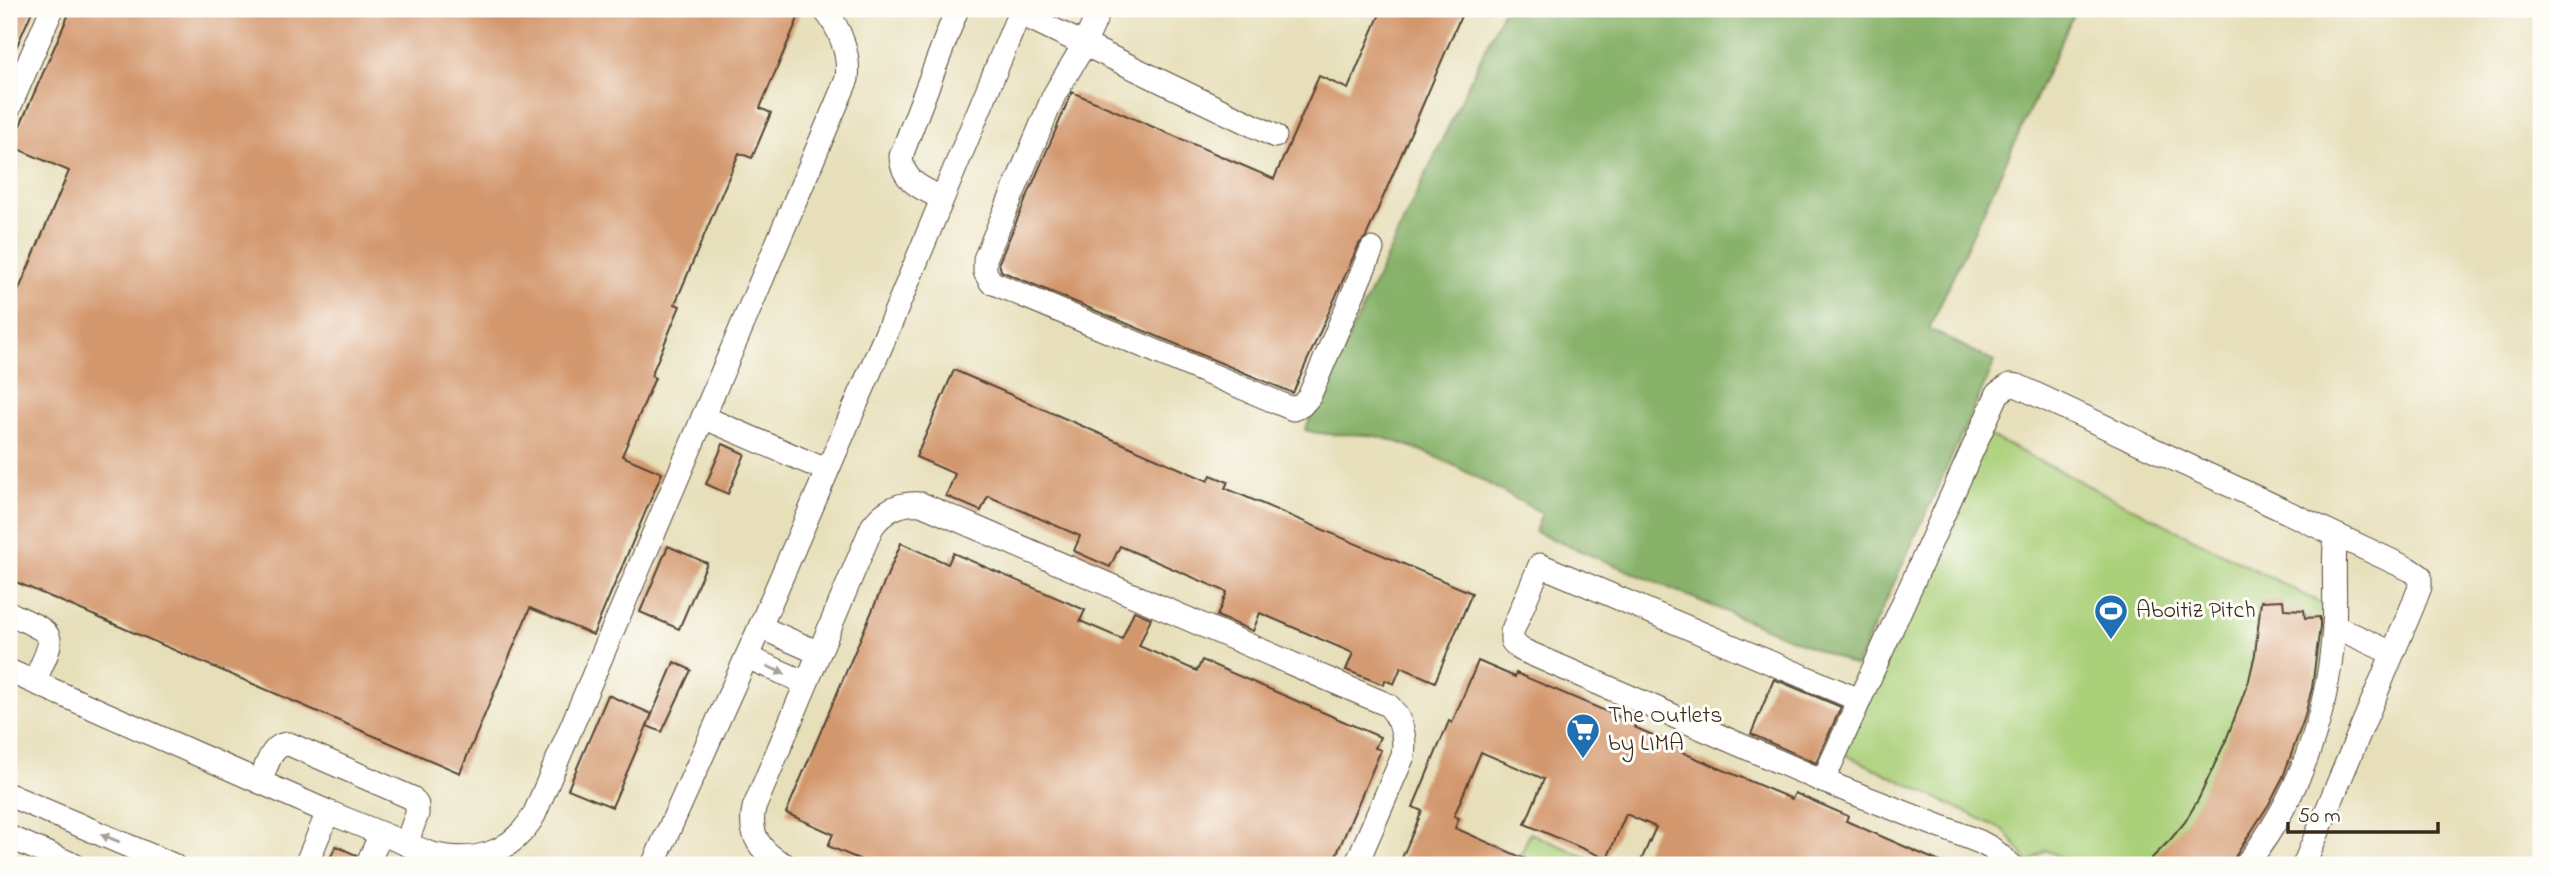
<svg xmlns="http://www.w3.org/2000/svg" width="2550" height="874" font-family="'Indie Flower',sans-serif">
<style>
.green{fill:#abd07a;stroke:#737d4c;stroke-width:2}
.forest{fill:#88b26a;stroke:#626e44;stroke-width:2}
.building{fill:#d3976d}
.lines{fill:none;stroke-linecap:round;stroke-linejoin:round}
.minor-casing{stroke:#554535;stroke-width:25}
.minor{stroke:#fff;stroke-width:23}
.oneway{fill:#a79f9a}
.labels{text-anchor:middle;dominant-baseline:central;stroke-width:6;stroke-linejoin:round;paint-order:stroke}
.poi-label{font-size:24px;fill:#3b2a1e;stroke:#fdfcf7;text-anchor:start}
</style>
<rect width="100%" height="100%" fill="#fdfcf7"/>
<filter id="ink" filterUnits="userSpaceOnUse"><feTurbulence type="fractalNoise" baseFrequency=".0143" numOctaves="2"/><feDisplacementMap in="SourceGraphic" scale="14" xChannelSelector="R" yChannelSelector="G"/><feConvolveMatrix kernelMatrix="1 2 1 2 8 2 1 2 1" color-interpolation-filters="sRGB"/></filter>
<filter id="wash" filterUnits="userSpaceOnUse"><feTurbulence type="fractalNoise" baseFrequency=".00686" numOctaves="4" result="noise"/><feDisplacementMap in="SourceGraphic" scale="28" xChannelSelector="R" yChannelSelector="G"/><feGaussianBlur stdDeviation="1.57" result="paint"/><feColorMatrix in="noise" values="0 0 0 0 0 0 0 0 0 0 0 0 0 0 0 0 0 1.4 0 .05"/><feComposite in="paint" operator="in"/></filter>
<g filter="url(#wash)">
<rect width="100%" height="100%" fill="#e7dfba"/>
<g class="green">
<polygon points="1988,435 2323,604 2328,622 2324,660 2298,763 2239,865 2078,865 2046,850 2029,863 2004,830 1844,754"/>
<polygon points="1530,833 1605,865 1521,865 1525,857 1521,854"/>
</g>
<path class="forest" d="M1504,9H2076L1929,329L1995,362L1856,666L1535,532L1542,513C1490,486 1437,451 1380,437C1355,431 1330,438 1305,430Z"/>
<g id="blocks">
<g class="building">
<polygon points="9,9 33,9 9,64"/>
<polygon points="71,9 802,9 760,108 771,113 752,158 739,153 675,304 680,306 651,376 655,378 622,456 662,473 593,635 530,608 460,773 9,579 9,313 69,171 11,146"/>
<polygon points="1382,9 1464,9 1366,237 1359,244 1293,393 1001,271 999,262 1072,92 1274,179 1319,76 1348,89"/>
<polygon points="954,370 1208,481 1211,475 1228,482 1225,488 1472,593 1435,682 1401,667 1394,684 1385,680 1384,685 1346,670 1353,653 1260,613 1253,631 1217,616 1227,592 1120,546 1110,567 1074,551 1080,536 988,496 981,511 946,496 955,474 916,457"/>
<polygon points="723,444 745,454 728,494 706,484"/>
<polygon points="901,543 948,564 953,553 1085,610 1080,621 1122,639 1134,611 1151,618 1139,646 1197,671 1202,660 1380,737 1375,748 1381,750 1332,865 873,865 828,846 833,834 786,813"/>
<polygon points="668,546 707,563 679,629 640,612"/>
<polygon points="2283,600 2284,609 2304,610 2305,618 2320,617 2320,626 2312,688 2304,719 2283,777 2269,804 2235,857 2232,865 2145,865 2170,840 2185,822 2199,798 2226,740 2249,680 2255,654 2261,601"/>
<polygon points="1478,661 1515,677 1516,673 1636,724 1634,727 1681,747 1679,751 1792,799 1795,793 1848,816 1846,821 1947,865 1639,865 1656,827 1626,814 1607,859 1525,824 1544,779 1481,752 1454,816 1459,818 1455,828 1539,865 1399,865 1422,811 1413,807 1449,721 1452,723"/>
<polygon points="674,662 691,670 662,732 647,726"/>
<polygon points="1774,679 1841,707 1816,763 1751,734"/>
<polygon points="608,695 652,714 612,807 568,789"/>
<polygon points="336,846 356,855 353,865 341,865 329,860"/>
</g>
</g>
</g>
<g filter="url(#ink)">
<use href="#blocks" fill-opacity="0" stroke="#554535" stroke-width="2"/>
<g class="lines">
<g class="minor-casing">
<g id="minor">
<polyline points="1100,9 1084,45 1054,95 985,259 985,272 991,282 1293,409 1302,405 1309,397 1372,249"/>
<polyline points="1019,13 1275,136"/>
<polyline points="9,108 52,9"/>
<path d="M942,198C922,189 902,181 901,156L957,9"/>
<polyline points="703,417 826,470"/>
<path d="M9,613C58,636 57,632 34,682"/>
<polyline points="2334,626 2392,653"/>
<polyline points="760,627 819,653"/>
<polyline points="747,657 806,683"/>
<path d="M9,671L328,812L429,853C472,865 511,855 534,815L847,79C850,54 840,28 824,9"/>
<polyline points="1859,700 1540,565 1512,632 1512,641 1520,649 1823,781 1980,842 1991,848 2011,865"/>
<polyline points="1823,781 1998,393 2010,385 2018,386 2411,570 2420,576 2420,587 2413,605 2304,865"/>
<path d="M260,782C266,768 271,743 289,744L412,798L417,805V814L406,844"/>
<polyline points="9,795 173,865"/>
<polyline points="9,837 74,865"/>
<polyline points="306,865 328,812"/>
<polyline points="367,865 381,834"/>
<polyline points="653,865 760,627 887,332 1021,9"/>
<path d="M785,865C761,853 748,835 754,808L872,527C884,510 900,502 921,504L1388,705C1402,719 1406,736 1403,756L1356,865"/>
<path d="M2246,865C2300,796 2328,714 2334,627C2336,600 2333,573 2335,546L2338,537"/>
</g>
</g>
<use href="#minor" class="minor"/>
</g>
<defs><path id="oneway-solid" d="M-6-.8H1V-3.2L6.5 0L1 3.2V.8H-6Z" transform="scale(1.75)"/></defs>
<g class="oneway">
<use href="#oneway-solid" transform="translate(776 670) rotate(24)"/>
<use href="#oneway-solid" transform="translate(110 838) rotate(-157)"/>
</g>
</g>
<defs>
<g id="stadium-pin" transform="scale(1.75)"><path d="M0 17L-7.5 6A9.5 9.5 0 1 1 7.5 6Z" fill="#1f6fb2" stroke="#fdfcf7"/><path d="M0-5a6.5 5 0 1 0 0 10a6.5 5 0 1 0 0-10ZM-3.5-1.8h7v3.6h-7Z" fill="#fff"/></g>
<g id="supermarket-pin" transform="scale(1.75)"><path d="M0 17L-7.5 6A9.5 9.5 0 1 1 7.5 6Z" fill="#1f6fb2" stroke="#fdfcf7"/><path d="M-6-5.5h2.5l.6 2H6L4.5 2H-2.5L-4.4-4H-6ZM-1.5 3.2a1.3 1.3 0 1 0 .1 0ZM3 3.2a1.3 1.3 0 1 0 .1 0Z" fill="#fff"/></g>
</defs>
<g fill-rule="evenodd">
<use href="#stadium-pin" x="2111" y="611"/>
<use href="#supermarket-pin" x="1583" y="730"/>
</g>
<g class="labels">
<g class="poi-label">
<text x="2136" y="611">Aboitiz Pitch</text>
<text x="1608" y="716">The Outlets<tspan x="1608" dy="28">by LIMA</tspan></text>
</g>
</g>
<rect width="2550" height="874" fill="none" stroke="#fdfcf7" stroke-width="35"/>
<path d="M2288 822v10h150v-10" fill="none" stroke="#3b2a1e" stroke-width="3.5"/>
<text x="2298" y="822" font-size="21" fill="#3b2a1e" stroke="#fdfcf7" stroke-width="5" paint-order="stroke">50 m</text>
</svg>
